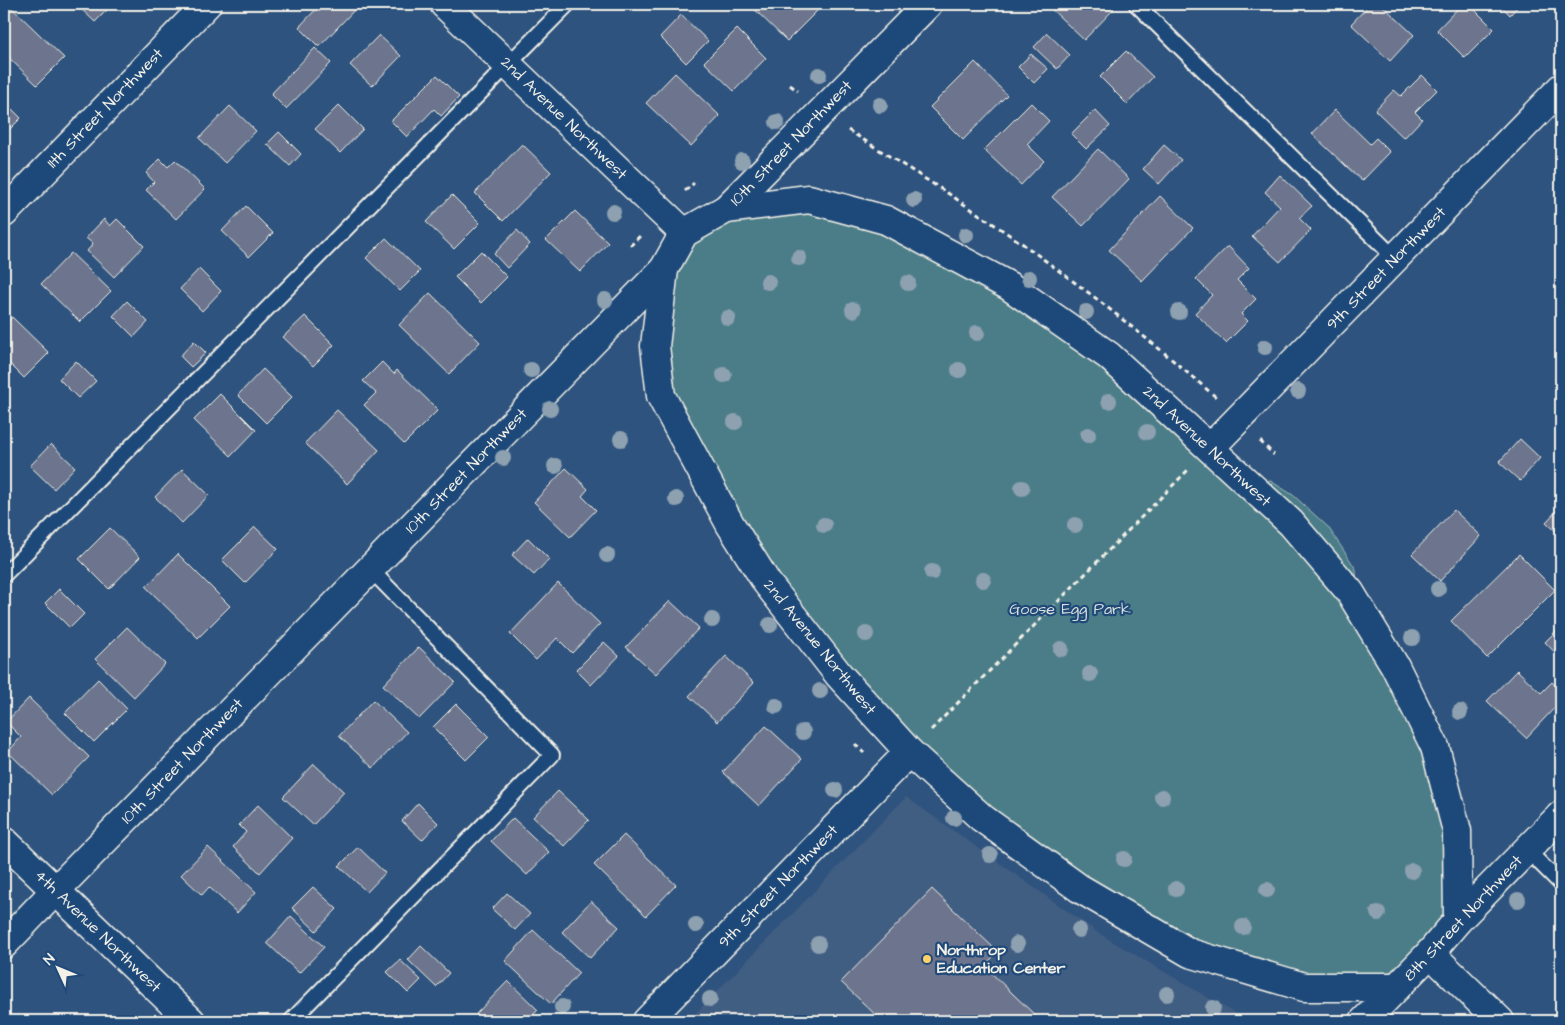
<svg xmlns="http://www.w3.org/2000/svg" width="1565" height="1025" font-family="'Architects Daughter',sans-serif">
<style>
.built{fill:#415d82}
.green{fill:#4c7d88;stroke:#a0b7b8}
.building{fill:#6c758d;stroke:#f4f1e8}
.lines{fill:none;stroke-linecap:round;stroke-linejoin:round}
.lane-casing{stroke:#f4f1e8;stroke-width:18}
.street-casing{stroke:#f4f1e8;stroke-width:31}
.secondary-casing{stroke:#f4f1e8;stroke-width:31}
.path{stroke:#f4f1e8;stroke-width:3;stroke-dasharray:5 4;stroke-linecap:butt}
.lane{stroke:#1f4a7a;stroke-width:14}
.street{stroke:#1f4a7a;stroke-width:28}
.secondary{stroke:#1f4a7a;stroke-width:28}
.tree{fill:#8da1b1}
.poi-dot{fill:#ffd166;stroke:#1f4a7a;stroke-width:2}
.labels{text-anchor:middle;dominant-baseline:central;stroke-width:4.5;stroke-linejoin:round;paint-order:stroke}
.street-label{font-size:16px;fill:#f4f1e8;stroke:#1f4a7a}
.park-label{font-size:16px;fill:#dbe0da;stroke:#1f4a7a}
.poi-label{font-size:16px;font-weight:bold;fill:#f4f1e8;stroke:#1f4a7a;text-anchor:start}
</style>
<rect width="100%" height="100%" fill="#2e537e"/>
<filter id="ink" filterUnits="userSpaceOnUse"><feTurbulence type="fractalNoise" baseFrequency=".02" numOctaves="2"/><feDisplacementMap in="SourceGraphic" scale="10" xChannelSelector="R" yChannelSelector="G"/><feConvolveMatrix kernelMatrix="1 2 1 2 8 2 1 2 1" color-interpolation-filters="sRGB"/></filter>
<g filter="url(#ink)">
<polygon class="built" points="906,797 1100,934 1248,1021 688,1021"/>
<polygon class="green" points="809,199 1009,286 1253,488 1269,480 1293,495 1328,527 1356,569 1358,606 1435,747 1458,920 1397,987 1304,987 1190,953 909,752 730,524 655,346 684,233"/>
<g class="building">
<polygon points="76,4 113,4 95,22"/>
<polygon points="321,4 355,4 358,6 319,47 299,27"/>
<polygon points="749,4 824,4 787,41"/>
<polygon points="1046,4 1108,4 1114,9 1084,40"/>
<polygon points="1370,4 1381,4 1414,35 1390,61 1351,24"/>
<polygon points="1462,4 1469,4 1494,29 1465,58 1437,30"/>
<polygon points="1499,4 1520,4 1510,15"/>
<polygon points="9,5 64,58 37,85 4,53 4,11"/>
<polygon points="681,15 708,41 686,63 660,37"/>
<polygon points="737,29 766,58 734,91 704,62"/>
<polygon points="1047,33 1070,55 1057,69 1034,47"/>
<polygon points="379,35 401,56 372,86 350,65"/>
<polygon points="315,48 331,63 286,109 271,94"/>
<polygon points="1126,51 1153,77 1127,104 1100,77"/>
<polygon points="1031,54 1048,69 1034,83 1018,67"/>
<polygon points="975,62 1007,95 963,140 930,107"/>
<polygon points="675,73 720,116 691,146 646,103"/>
<polygon points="437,75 459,97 441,116 434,109 407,137 391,121"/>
<polygon points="1422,75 1437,90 1415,112 1422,119 1404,138 1375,110 1394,90 1401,96"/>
<polygon points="4,101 21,118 4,135"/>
<polygon points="1031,103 1049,121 1027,144 1044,161 1021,185 984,150"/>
<polygon points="339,105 363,129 340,153 315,129"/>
<polygon points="230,106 256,131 225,163 199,138"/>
<polygon points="1095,110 1110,126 1086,149 1071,134"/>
<polygon points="1335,110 1370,144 1376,138 1390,152 1362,181 1312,134"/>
<polygon points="279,132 301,154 290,166 267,144"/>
<polygon points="522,144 551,172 503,221 475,193"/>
<polygon points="1164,145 1181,160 1159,184 1143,169"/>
<polygon points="1098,149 1129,179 1083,226 1052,197"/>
<polygon points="160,159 168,167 175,160 205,189 176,219 146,190 154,182 146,173"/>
<polygon points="1280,175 1312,206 1299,218 1311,230 1280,262 1252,236 1280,206 1265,192"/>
<polygon points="452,195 480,223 454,249 426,222"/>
<polygon points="1160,196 1193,228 1142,281 1109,250"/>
<polygon points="246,206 273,233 249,257 222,231"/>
<polygon points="575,211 608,243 580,272 546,240"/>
<polygon points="104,219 110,226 117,219 144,246 114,277 87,251 93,244 86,238"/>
<polygon points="517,230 530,244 507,268 494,254"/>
<polygon points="386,238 420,271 400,291 366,258"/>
<polygon points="1228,246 1249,268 1237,280 1256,299 1241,314 1248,321 1226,343 1195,313 1212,295 1196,279"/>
<polygon points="481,251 507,277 481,303 455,277"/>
<polygon points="71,253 111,291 80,322 41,284"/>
<polygon points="199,269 221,291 202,311 180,289"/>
<polygon points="430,293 480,342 449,374 399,325"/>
<polygon points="127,301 148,322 134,337 113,316"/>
<polygon points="305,316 334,345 313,366 283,337"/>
<polygon points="12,317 49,353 24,378 4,358 4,326"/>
<polygon points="194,341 206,353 191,367 180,356"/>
<polygon points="76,361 96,381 78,398 59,379"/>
<polygon points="382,362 394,374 397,370 438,410 404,444 364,405 376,393 363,381"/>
<polygon points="263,369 292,397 266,423 238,395"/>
<polygon points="220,394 256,430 231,456 194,420"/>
<polygon points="337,410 379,450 347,484 305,443"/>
<polygon points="1520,439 1540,458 1520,481 1499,462"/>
<polygon points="51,444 75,467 54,489 30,466"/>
<polygon points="566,468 588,489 582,496 596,510 570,537 534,502"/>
<polygon points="182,469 209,495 182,523 155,497"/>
<polygon points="1561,506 1561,536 1546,522"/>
<polygon points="1454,510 1481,536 1440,581 1412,554"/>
<polygon points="255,527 278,549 245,583 222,560"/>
<polygon points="110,528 140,557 109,589 79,559"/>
<polygon points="528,538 549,559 534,575 512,555"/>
<polygon points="178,554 230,606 198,638 146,587"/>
<polygon points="1519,554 1555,590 1487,658 1451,621"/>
<polygon points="558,583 600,624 572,653 557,638 536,660 510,634"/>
<polygon points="59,589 84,614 70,628 45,603"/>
<polygon points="670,601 699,628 656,674 626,647"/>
<polygon points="1561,626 1561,659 1545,642"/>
<polygon points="127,627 165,664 134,697 95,659"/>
<polygon points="604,642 619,656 591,685 576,670"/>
<polygon points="419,647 455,682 419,719 383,685"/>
<polygon points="726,656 754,683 717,722 689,696"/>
<polygon points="1517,670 1541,693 1552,682 1561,692 1561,701 1526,738 1487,701"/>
<polygon points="98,679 127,709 94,742 65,713"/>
<polygon points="29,698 89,757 52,795 8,752 21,737 6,722"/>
<polygon points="373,700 407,732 373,768 339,736"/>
<polygon points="456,704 489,737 466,760 433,727"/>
<polygon points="766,726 802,759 759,806 723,772"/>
<polygon points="314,764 344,792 313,825 283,797"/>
<polygon points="558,791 589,820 564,846 533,817"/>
<polygon points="418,803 438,823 422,840 402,821"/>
<polygon points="258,805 292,838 260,873 233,847 246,832 239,825"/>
<polygon points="513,818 549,852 527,875 491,841"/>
<polygon points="624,835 676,885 646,916 594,865"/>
<polygon points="208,847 256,892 237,913 209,887 202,895 181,875"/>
<polygon points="358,847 385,873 367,892 339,866"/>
<polygon points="313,887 337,909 316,931 292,908"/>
<polygon points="932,889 998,952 984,966 1041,1021 882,1021 841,982"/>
<polygon points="507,893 530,914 515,930 492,909"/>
<polygon points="591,901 619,927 590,958 562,932"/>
<polygon points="291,916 324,947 299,973 267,943"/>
<polygon points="533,930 579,973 551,1004 505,961"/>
<polygon points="421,946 449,973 436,987 408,960"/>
<polygon points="400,960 421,980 408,993 387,972"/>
<polygon points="508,981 538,1010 527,1021 483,1021 476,1014"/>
</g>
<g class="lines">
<g class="lane-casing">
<g id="lane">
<polyline points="1136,4 1396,259"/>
<polyline points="4,575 568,4"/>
<polyline points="1527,850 1561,884"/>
<polyline points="291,1021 552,755 370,569"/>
</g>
</g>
<g class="street-casing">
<g id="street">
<polyline points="444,4 684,233"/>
<polyline points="726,209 809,199 886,220 1009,286 1109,356 1291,523 1350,592 1395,666 1435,747 1457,831 1458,920"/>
<polyline points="4,213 207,4"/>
<polyline points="664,269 655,346 661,396 730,524 767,583 839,675 909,752 982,818 1079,888 1190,953 1304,987 1397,987"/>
<polyline points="1210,448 1561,88"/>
<polyline points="4,944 55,891"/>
<polyline points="1430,953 1500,1021"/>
<polyline points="647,1021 909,752"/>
<polyline points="1364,1021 1430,953 1458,920 1561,815"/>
</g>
</g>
<g class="secondary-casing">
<g id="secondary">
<polyline points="4,841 191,1021"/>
<polyline points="55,891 664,269 684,233 726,209 928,4"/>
</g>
</g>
<g class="path">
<polyline points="790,85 798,91"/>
<polyline points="848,130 949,194 1023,244 1093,296 1162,351 1217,398"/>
<polyline points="685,191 694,183"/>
<polyline points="630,246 642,234"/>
<polyline points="1260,441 1274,455"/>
<polyline points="931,730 1188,470"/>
<polyline points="855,744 864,753"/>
</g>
<use href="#lane" class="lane"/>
<use href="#street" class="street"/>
<use href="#secondary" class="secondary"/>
</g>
<g class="tree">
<circle cx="819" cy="75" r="8"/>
<circle cx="880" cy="105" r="8"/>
<circle cx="777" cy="122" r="8"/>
<circle cx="742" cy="161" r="8"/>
<circle cx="914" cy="200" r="8"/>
<circle cx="613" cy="212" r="8"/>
<circle cx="966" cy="235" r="8"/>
<circle cx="799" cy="258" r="8"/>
<circle cx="1029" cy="278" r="8"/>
<circle cx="768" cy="282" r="8"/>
<circle cx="908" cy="283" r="8"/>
<circle cx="605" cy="300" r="8"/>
<circle cx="853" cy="310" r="8"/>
<circle cx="1086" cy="312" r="8"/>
<circle cx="1179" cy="312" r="8"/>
<circle cx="728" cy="318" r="8"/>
<circle cx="977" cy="333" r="8"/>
<circle cx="1265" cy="347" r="8"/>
<circle cx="531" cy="370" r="8"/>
<circle cx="959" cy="370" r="8"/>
<circle cx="724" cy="375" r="8"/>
<circle cx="1298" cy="391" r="8"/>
<circle cx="1109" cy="401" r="8"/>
<circle cx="550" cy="409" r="8"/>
<circle cx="735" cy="422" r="8"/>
<circle cx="1147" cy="432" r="8"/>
<circle cx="1088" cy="435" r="8"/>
<circle cx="621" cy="439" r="8"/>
<circle cx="503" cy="458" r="8"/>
<circle cx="555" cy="466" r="8"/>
<circle cx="1022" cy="488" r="8"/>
<circle cx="676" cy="499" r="8"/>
<circle cx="824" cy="525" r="8"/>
<circle cx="1075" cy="525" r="8"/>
<circle cx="607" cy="555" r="8"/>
<circle cx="932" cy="572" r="8"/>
<circle cx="983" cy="580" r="8"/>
<circle cx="1438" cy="589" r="8"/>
<circle cx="712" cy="620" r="8"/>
<circle cx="770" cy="625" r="8"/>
<circle cx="866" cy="634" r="8"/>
<circle cx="1412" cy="638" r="8"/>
<circle cx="1061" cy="649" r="8"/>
<circle cx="1090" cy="674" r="8"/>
<circle cx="820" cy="691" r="8"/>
<circle cx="776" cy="706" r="8"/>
<circle cx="1460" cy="712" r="8"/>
<circle cx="803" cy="732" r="8"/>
<circle cx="835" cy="790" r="8"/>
<circle cx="1162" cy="797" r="8"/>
<circle cx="954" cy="818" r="8"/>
<circle cx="990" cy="855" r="8"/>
<circle cx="1124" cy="859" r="8"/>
<circle cx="1412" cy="871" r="8"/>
<circle cx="1176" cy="889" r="8"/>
<circle cx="1267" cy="890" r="8"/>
<circle cx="1518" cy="900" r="8"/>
<circle cx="1378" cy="913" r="8"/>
<circle cx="696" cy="925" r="8"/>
<circle cx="1243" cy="927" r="8"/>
<circle cx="1079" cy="930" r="8"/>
<circle cx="818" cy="944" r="8"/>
<circle cx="1017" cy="944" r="8"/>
<circle cx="1167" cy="994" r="8"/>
<circle cx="710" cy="999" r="8"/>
<circle cx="562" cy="1007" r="8"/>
<circle cx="1213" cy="1008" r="8"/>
</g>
</g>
<circle class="poi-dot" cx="927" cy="959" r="5"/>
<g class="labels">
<g class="street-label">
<text transform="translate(105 108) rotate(-46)">11th Street Northwest</text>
<text transform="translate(564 118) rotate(44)">2nd Avenue Northwest</text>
<text transform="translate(791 143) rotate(-46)">10th Street Northwest</text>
<text transform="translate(1386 268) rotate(-46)">9th Street Northwest</text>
<text transform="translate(1207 446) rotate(43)">2nd Avenue Northwest</text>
<text transform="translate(466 471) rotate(-46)">10th Street Northwest</text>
<text transform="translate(820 647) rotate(51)">2nd Avenue Northwest</text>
<text transform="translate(182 761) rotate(-46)">10th Street Northwest</text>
<text transform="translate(778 886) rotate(-46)">9th Street Northwest</text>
<text transform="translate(1463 918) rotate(-47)">8th Street Northwest</text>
<text transform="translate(98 931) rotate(44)">4th Avenue Northwest</text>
</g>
<g class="park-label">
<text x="1070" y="609">Goose Egg Park</text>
</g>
<g class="poi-label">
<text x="937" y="950">Northrop<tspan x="937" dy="18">Education Center</tspan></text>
</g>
</g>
<rect width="1565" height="1025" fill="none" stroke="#1f4a7a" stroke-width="20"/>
<rect x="10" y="10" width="1545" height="1005" fill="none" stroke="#f4f1e8" stroke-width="2" filter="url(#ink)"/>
<g transform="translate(58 968) rotate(314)" stroke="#1f4a7a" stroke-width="4" paint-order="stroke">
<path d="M0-4L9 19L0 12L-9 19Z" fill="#f4f1e8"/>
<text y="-8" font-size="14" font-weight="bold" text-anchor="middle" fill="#f4f1e8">N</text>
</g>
</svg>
